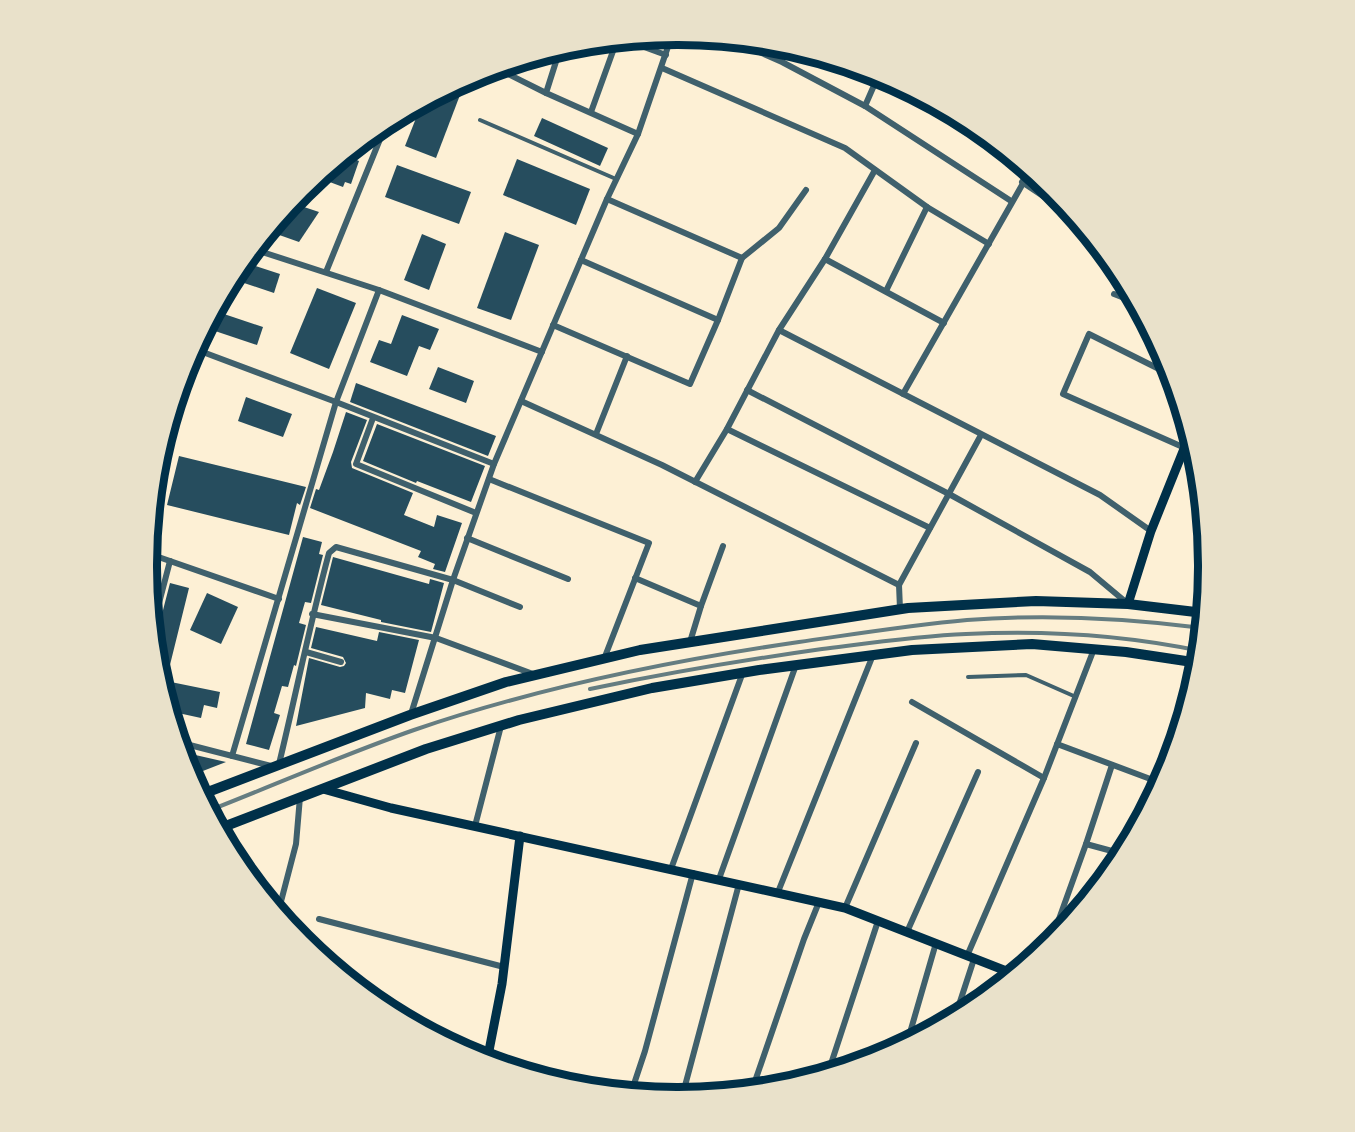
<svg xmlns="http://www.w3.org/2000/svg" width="1355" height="1132" font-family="Merriweather,serif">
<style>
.building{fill:#264d5e}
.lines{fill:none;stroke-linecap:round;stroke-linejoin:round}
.service{stroke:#3f606c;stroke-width:4}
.minor{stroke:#3f606c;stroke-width:6}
.secondary{stroke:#003049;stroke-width:9}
.primary{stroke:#003049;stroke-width:10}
.rail{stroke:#657d81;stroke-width:4}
.rim{fill:none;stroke:#003049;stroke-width:8}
</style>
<rect width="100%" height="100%" fill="#fdf0d5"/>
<g class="building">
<polygon points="446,90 460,95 436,158 405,146 422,103"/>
<polygon points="542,118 608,148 600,166 534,136"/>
<polygon points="356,146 352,158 359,161 351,184 345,182 343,187 327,181 328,177 321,174"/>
<polygon points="517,159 590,189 576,225 503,195"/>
<polygon points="397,165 471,192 459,224 385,197"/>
<polygon points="292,203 319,212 299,242 268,231"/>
<polygon points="505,232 539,245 511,320 477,308"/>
<polygon points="422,234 446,244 429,290 404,280"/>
<polygon points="243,262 280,274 274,293 232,279 236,270"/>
<polygon points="317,288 356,303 329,369 290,353"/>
<polygon points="221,313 263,327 257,345 215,331"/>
<polygon points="402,315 439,329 430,350 419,346 407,376 370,362 379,340 391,344"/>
<polygon points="438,367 474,381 466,403 429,389"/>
<polygon points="356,383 496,436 488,456 350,402"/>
<polygon points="246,397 292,414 283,437 238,421"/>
<polygon points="346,412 367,420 351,462 352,468 413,493 404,515 434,527 437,515 462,523 445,572 433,569 435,564 418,557 421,551 310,508 316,489 319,490 333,452"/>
<polygon points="377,424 485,466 471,502 417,481 416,483 363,461"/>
<polygon points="179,456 306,487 300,505 297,503 289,535 167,505"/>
<polygon points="303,537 322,542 319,554 323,555 311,603 305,602 299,623 306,625 296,666 294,665 288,687 282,686 274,713 280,715 269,750 246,744"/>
<polygon points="333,557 429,584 430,579 444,583 431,632 381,622 381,620 321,605"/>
<polygon points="170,583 189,588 166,681 220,692 217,708 204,705 201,718 169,711 156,669 154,645"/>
<polygon points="207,593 238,607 221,644 190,630"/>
<polygon points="316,627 377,641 379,632 419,640 405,693 392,690 390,699 366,693 365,708 296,726 309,658 340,667 344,666 346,663 343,657 311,648"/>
<polygon points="181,752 191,754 226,762 190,776"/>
</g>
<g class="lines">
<g class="service">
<polyline points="480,120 616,179"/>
<polyline points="968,677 1026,675 1076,697"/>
</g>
<g class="minor">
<polyline points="625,40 666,55"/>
<polyline points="732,40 782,62 865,106 1011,201"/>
<polyline points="560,49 546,93 638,134"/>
<polyline points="504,66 506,73 546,93"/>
<polyline points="662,68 845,148 927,207 989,244"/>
<polyline points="865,106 879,74"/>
<polyline points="591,112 617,40"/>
<polyline points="1022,182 1076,218"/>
<polyline points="607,199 742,258"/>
<polyline points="253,249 379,290 542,352"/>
<polyline points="825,259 944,323"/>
<polyline points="581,260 718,320"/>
<polyline points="326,272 387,122"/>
<polyline points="886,291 927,207"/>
<polyline points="1114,294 1137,303"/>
<polyline points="553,325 690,384 718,320 742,258 779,228 806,190"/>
<polyline points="779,330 1100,495 1151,531"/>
<polyline points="200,351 336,402 379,290"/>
<polyline points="1173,376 1089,334 1063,394 1185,448"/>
<polyline points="747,390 949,494 1090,572 1127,603"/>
<polyline points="903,394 1030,171"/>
<polyline points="521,401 662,465 899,585 981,435"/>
<polyline points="373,418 356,464 476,513"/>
<polyline points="727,429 930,528"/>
<polyline points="596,434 627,356"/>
<polyline points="155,476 200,351 194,349"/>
<polyline points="489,479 649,543 604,659"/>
<polyline points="695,482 727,429 779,330 825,259 875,170"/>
<polyline points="467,538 568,579"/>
<polyline points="147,553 279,599"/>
<polyline points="635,578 701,606 690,642"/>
<polyline points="899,585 900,609"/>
<polyline points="701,606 723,546"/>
<polyline points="312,614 436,638 533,674"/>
<polyline points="152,630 170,561"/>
<polyline points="306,652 341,662"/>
<polyline points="912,702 1044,778"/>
<polyline points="411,714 453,580 494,464 607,199 638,134 672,35"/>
<polyline points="178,742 271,766"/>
<polyline points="1057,744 1161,783"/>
<polyline points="232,756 336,402 494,464"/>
<path d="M279,764C296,694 310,623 329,553L336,547L453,580L520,607"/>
<polyline points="1112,765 1086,844 1123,854"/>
<polyline points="475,826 501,726"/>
<polyline points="671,869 743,672"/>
<polyline points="719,879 796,665"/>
<polyline points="778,892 873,655"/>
<polyline points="845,908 916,743"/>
<polyline points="278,913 296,844 300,797"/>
<polyline points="319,919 504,967"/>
<polyline points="907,932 978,772"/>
<polyline points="1050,944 1086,844"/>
<polyline points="967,956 1044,778 1094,649"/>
<polyline points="359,989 375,993 373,1001"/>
<polyline points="955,1017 974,959"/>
<polyline points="907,1043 936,943"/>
<polyline points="828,1073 878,921"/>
<polyline points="752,1090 804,939 819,902"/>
<polyline points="631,1093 645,1051 693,873"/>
<polyline points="682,1097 739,884"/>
</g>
<g class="secondary">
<polyline points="1128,604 1151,531 1190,434"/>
<polyline points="323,789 391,808 845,908 1014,974"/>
<polyline points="487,1061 502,984 520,836"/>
</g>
<g class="primary">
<polyline points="200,795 410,715 506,682 640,650 908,608 1036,601 1128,604 1204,613"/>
<polyline points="218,829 426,749 519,720 652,688 759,670 912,650 1032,644 1126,652 1199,663"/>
</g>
<g class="rail">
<path d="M590,689C667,673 744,660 822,649C870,643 918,636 966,634C1045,630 1124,635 1201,651"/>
<path d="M208,811C277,784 345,754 414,730C539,687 669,661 799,642C855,634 911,625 967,620C1046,614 1125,618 1203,628"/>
</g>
</g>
<path d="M0 0H1355V1132H0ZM677 45H678A520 520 0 0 1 1198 565V567A520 520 0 0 1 678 1087H677A520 520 0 0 1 157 567V565A520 520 0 0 1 677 45Z" fill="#e9e1ca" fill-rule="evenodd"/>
<path class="rim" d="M677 45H678A520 520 0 0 1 1198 565V567A520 520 0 0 1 678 1087H677A520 520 0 0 1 157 567V565A520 520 0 0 1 677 45Z"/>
</svg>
